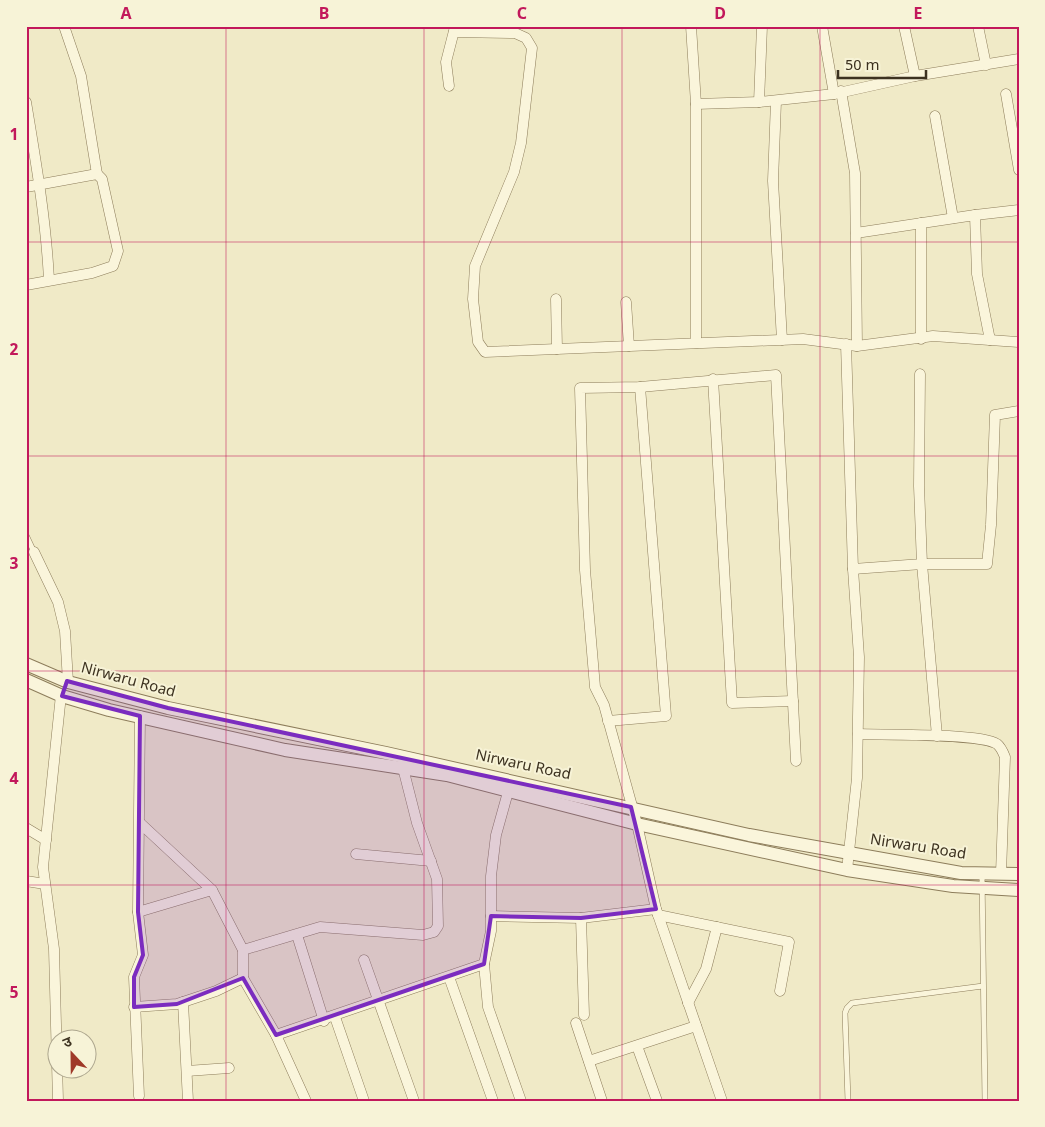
<svg xmlns="http://www.w3.org/2000/svg" width="1045" height="1127" font-family="Georgia,'Noto Sans Devanagari',serif">
<style>
.lines{fill:none;stroke-linecap:round;stroke-linejoin:round}
.service-casing{stroke:#8d7d5b;stroke-width:6}
.minor-casing{stroke:#8d7d5b;stroke-width:11}
.tertiary-casing{stroke:#8d7d5b;stroke-width:14}
.service{stroke:#faf5db;stroke-width:5}
.minor{stroke:#faf5db;stroke-width:10}
.tertiary{stroke:#faf5db;stroke-width:12}
.marked{fill:#7b2cbf;fill-opacity:0.2;stroke:#7b2cbf;stroke-width:4;stroke-linejoin:round}
.grid{fill:none;stroke:#c2185b;stroke-width:1;stroke-opacity:0.55}
.labels{text-anchor:middle;dominant-baseline:central;stroke-width:4;stroke-linejoin:round;paint-order:stroke}
.street-label{font-size:15px;fill:#3d3220;stroke:#f7f3d7}
.neatline{fill:none;stroke:#c2185b;stroke-width:2}
.grid-label{font-size:16px;text-anchor:middle;font-weight:bold;fill:#c2185b}
</style>
<rect width="100%" height="100%" fill="#f0eac7"/>
<g class="lines">
<g class="service-casing">
<g id="service">
<polyline points="26,535 34,552"/>
<polyline points="982,874 985,1101"/>
<polyline points="848,1101 845,1013 847,1008 852,1003 983,986"/>
</g>
</g>
<g class="minor-casing">
<g id="minor">
<polyline points="64,26 81,76 97,174"/>
<polyline points="691,26 696,104 696,343"/>
<polyline points="762,26 759,102 834,94 915,76 904,26"/>
<polyline points="822,26 834,94"/>
<polyline points="978,26 986,65"/>
<polyline points="454,32 515,33 526,38 532,48 521,143 514,172 475,266 473,299 478,342 485,352 803,339 857,346 933,336 1019,342"/>
<polyline points="915,76 1019,59"/>
<polyline points="449,86 446,62 455,27"/>
<polyline points="841,91 855,173 857,346"/>
<polyline points="1006,94 1019,170"/>
<polyline points="776,101 773,181 782,340"/>
<path d="M26,102C36,162 46,220 49,280"/>
<polyline points="696,104 759,102"/>
<polyline points="935,116 953,218"/>
<polyline points="26,187 97,174 102,179 118,251 113,266 92,273 26,285"/>
<polyline points="975,215 1019,210"/>
<polyline points="921,223 921,339"/>
<polyline points="856,233 975,215 977,274 990,340"/>
<polyline points="556,299 557,349"/>
<polyline points="626,302 629,346"/>
<polyline points="846,344 853,569 922,564 919,486 920,374"/>
<polyline points="713,379 732,703 793,701"/>
<polyline points="34,552 58,602 65,631 68,682"/>
<polyline points="608,721 666,716 640,387"/>
<path d="M858,734C883,735 980,733 997,744C1001,747 1003,752 1005,757L1001,874"/>
<polyline points="937,736 922,564 987,564 991,525 995,415 1019,411"/>
<polyline points="140,823 212,890"/>
<polyline points="26,828 46,840"/>
<polyline points="356,854 431,861"/>
<polyline points="847,870 857,778 859,657 853,569"/>
<polyline points="26,881 45,884"/>
<polyline points="138,912 212,890 243,950 243,978 276,1035"/>
<polyline points="658,915 789,942 780,991"/>
<polyline points="491,916 581,918 656,909"/>
<polyline points="581,918 584,1015"/>
<polyline points="297,935 324,1021"/>
<polyline points="243,950 320,927 423,935 434,932 438,926 437,879 417,823 403,768"/>
<polyline points="364,960 414,1101"/>
<polyline points="484,964 488,1007 521,1101"/>
<polyline points="449,977 493,1101"/>
<polyline points="183,1002 188,1101"/>
<polyline points="688,1003 706,969 717,927"/>
<polyline points="134,1007 177,1004 216,991 243,978"/>
<polyline points="335,1017 364,1101"/>
<polyline points="576,1023 602,1101"/>
<polyline points="637,1046 657,1101"/>
<polyline points="589,1061 696,1026"/>
<polyline points="187,1071 229,1068"/>
<polyline points="139,1096 134,977 143,955 138,912 140,716"/>
<polyline points="58,1101 54,949 43,867 61,695"/>
<polyline points="306,1101 276,1035 484,964 491,931 491,876 496,835 508,792"/>
<polyline points="722,1101 656,909 637,824 604,705 595,687 585,570 580,388 640,387 776,375 796,761"/>
</g>
</g>
<g class="tertiary-casing">
<g id="tertiary">
<polyline points="26,664 68,682 168,708 386,753 749,835 961,873 1019,874"/>
<polyline points="26,680 62,696 109,710 285,750 447,775 637,824 847,870 953,886 1019,890"/>
</g>
</g>
<use href="#service" class="service"/>
<use href="#minor" class="minor"/>
<use href="#tertiary" class="tertiary"/>
</g>
<path class="marked" d="M67,681L168,708L631,807L656,909L581,918L491,916L484,964L276,1035L243,978L177,1004L134,1007V977L143,955L138,912L140,716L62,696Z"/>
<path class="grid" d="M226,26V1101M424,26V1101M622,26V1101M820,26V1101M26,242H1019M26,456H1019M26,671H1019M26,885H1019"/>
<g class="labels">
<g class="street-label">
<text transform="translate(128 681) rotate(15)">Nirwaru Road</text>
<text transform="translate(523 766) rotate(12)">Nirwaru Road</text>
<text transform="translate(918 848) rotate(9)">Nirwaru Road</text>
</g>
</g>
<rect width="1045" height="1127" fill="none" stroke="#f7f3d7" stroke-width="55"/>
<g transform="translate(72 1054) rotate(338)"><circle r="24" fill="#f7f3d7" stroke="#ada68e"/>
<path d="M0-4L9 19L0 12L-9 19Z" fill="#9f3929"/>
<text y="-8" font-size="14" font-weight="bold" text-anchor="middle" fill="#3d3220">उ</text>
</g>
<path d="M838 70v8h88v-8" fill="none" stroke="#3d3220" stroke-width="2.5"/>
<text x="845" y="70" font-size="15" fill="#3d3220" stroke="#f7f3d7" stroke-width="4" paint-order="stroke">50 m</text>
<rect x="28" y="28" width="990" height="1072" class="neatline"/>
<g class="grid-label">
<text x="126" y="19">A</text>
<text x="324" y="19">B</text>
<text x="522" y="19">C</text>
<text x="720" y="19">D</text>
<text x="918" y="19">E</text>
<text x="14" y="140">1</text>
<text x="14" y="355">2</text>
<text x="14" y="569">3</text>
<text x="14" y="784">4</text>
<text x="14" y="998">5</text>
</g>
</svg>
